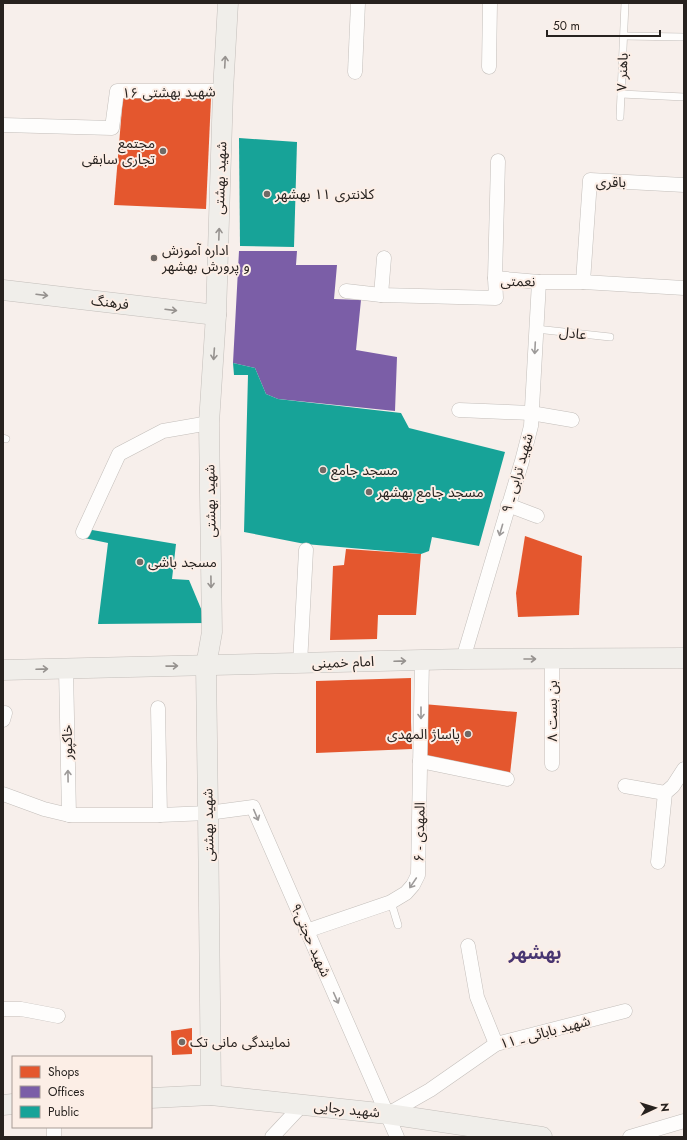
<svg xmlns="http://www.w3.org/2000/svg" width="687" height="1140" font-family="Jost,'Noto Sans Arabic',sans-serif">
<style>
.shops{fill:#e4572e}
.offices{fill:#7b5ea7}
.public{fill:#17a398}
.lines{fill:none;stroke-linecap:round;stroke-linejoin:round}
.lane-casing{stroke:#c3beba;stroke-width:8}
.street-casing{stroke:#c3beba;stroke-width:15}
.secondary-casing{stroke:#c3beba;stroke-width:21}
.lane{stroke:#fefdfc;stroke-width:7}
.street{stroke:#fefdfc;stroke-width:14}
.secondary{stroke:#f0eeea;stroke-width:20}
.oneway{stroke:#96928f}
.oneway2{stroke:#9d9a99}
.poi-dot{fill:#706a66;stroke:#fceee6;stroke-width:1.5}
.labels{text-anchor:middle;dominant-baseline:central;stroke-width:4;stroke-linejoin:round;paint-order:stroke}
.street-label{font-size:14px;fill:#27221f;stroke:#fceee6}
.poi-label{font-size:14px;fill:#27221f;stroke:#fceee6;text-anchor:start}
.district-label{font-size:18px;font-weight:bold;fill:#483571;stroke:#fceee6}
</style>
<rect width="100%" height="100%" fill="#f7efeb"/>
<g class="shops">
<polygon points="123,96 211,98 206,209 114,205"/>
<polygon points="525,536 582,556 579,615 518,617 516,593"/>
<polygon points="346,549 421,554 416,615 378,615 377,639 330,640 333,566 344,565"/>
<polygon points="411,678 411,722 412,749 316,753 316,681"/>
<polygon points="423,704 517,712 510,774 421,756"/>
<polygon points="192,1028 192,1054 172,1055 171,1031"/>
</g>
<polygon class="offices" points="239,251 297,251 296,265 337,265 334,299 361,300 356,350 397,357 395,411 278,399 266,394 255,368 233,363"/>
<g class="public">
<polygon points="239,138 297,142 294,247 240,246"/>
<polygon points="233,363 255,368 266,394 278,399 401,413 409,428 505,452 479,546 432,537 429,551 421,554 305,544 244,532 248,375 234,375"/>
<polygon points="86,529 176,544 172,579 189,580 207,623 98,624 108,543 84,538"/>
</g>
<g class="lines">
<g class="lane-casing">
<g id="lane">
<polyline points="624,36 684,37"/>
<polyline points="621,94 684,97"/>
<polyline points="620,117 625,3"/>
<polyline points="536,329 610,337"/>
<polyline points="3,438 6,439"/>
<polyline points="391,902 398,925"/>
</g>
</g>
<g class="street-casing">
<g id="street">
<polyline points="489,67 490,3"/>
<polyline points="355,72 358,3"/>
<polyline points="3,125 112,128 117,91 223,91"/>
<polyline points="495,278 498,161"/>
<polyline points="583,282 590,180 684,185"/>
<polyline points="346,291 381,295 496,298 495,278 539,282 583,282 684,288"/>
<polyline points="381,295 384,258"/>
<polyline points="459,410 531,413 572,420"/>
<polyline points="508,505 537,516"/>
<polyline points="83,532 119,454 163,431 209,423"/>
<polyline points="463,659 522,461 531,426 539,282"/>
<polyline points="552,659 552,764"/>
<polyline points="300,664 306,550"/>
<polyline points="66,669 69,815"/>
<polyline points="158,708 160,815"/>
<polyline points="3,720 5,713"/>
<polyline points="420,761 507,779"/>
<polyline points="625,786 665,793"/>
<polyline points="3,794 44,809 69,815 160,815 208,813 253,807 397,1137"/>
<polyline points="658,862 665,793 673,786 684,769"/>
<polyline points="306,931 391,902 406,893 413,885 418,875 422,660"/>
<polyline points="468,946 477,997 496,1044"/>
<polyline points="3,1009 21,1009 58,1016"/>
<polyline points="388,1114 430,1090 496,1044 625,1011"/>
<polyline points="54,1137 54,1127"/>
<polyline points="272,1137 302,1105"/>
<polyline points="630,1137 684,1121"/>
</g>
</g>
<g class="secondary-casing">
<g id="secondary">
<polyline points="3,290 216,315"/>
<polyline points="3,670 463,659 684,658"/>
<polyline points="211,1095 208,813 206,666 212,632 209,423 216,315 223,91 228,3"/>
<polyline points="151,1098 211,1095 388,1114 542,1137"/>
<polyline points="3,1105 13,1104"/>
</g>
</g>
<use href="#lane" class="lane"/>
<use href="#street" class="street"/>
<use href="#secondary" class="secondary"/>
</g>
<defs><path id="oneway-shaft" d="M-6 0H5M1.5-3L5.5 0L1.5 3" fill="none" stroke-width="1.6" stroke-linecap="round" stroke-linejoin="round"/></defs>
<g class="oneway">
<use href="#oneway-shaft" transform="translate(225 62) rotate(-87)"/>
<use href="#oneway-shaft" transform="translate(219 234) rotate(-88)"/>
<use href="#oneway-shaft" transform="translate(42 295) rotate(7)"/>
<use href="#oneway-shaft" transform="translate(171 310) rotate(7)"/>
<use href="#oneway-shaft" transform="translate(214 354) rotate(94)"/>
<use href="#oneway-shaft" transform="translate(211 582) rotate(89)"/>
<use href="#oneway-shaft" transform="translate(530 659)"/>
<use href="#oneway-shaft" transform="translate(400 661) rotate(-2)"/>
<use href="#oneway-shaft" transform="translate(172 666) rotate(-1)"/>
<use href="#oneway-shaft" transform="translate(42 669) rotate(-2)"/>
</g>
<g class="oneway2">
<use href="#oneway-shaft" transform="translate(535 348) rotate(93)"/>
<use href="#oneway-shaft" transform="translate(501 530) rotate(106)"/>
<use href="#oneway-shaft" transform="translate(421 713) rotate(90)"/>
<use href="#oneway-shaft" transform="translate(68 776) rotate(-91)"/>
<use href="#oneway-shaft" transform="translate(256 815) rotate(67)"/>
<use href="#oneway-shaft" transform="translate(413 883) rotate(124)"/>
<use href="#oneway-shaft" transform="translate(336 998) rotate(66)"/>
</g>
<g class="poi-dot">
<circle cx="163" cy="151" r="4"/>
<circle cx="267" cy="194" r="4"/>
<circle cx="154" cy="258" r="4"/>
<circle cx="323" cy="470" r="4"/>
<circle cx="369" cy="492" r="4"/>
<circle cx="140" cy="562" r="4"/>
<circle cx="468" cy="734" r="4"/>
<circle cx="182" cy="1042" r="4"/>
</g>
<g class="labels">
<g class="street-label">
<text transform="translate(622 72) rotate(-88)">باهنر ۷</text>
<text transform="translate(169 92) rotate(-1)">شهید بهشتی ۱۶</text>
<text transform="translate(220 178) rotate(-88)">شهید بهشتی</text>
<text x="611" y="182">باقری</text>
<text transform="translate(518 281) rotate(1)">نعمتی</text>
<text transform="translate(110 302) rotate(7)">فرهنگ</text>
<text transform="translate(573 333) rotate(7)">عادل</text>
<text transform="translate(517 473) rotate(-74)">شهید ترابی ـ ۹</text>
<text transform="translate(210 501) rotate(-91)">شهید بهشتی</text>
<text transform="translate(343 662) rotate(-2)">امام خمینی</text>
<text transform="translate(552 711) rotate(-90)">بن بست ۸</text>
<text transform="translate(67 742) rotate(-91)">خاکپور</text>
<text transform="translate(208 825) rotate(-91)">شهید بهشتی</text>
<text transform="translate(419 832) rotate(-89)">المهدی - ۶</text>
<text transform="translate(311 940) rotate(66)">شهید حجتی-۹</text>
<text transform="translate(545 1032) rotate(-15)">شهید بابائی ـ ۱۱</text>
<text transform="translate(347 1109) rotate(6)">شهید رجایی</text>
</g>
<g class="poi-label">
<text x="155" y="143" text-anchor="end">مجتمع<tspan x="155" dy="16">تجاری سابقی</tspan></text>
<text x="275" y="194">کلانتری ۱۱ بهشهر</text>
<text x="162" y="250">اداره آموزش<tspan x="162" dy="16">و پرورش بهشهر</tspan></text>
<text x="331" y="470">مسجد جامع</text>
<text x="377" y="492">مسجد جامع بهشهر</text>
<text x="148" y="562">مسجد باشی</text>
<text x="460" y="734" text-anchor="end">پاساژ المهدی</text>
<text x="190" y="1042">نمایندگی مانی تک</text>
</g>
<g class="district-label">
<text x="535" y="953">بهشهر</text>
</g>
</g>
<rect width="687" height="1140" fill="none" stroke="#27221f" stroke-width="8"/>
<rect x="12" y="1056" width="140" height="72" fill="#fceee6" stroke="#a79c96"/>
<rect x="20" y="1066" width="20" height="12" fill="#e4572e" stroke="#a79c96"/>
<text x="48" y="1076" font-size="12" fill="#27221f">Shops</text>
<rect x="20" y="1086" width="20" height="12" fill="#7b5ea7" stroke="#a79c96"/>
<text x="48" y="1096" font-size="12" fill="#27221f">Offices</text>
<rect x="20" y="1106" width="20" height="12" fill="#17a398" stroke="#a79c96"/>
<text x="48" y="1116" font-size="12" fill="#27221f">Public</text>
<g transform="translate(655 1108) rotate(86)" stroke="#fceee6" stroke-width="3" paint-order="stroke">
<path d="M0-3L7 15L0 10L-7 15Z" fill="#27221f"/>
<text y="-6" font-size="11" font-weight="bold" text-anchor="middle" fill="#27221f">N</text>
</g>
<path d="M547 30v6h113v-6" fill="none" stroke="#27221f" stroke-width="2"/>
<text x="553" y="30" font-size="12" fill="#27221f" stroke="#fceee6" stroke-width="3" paint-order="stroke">50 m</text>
</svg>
